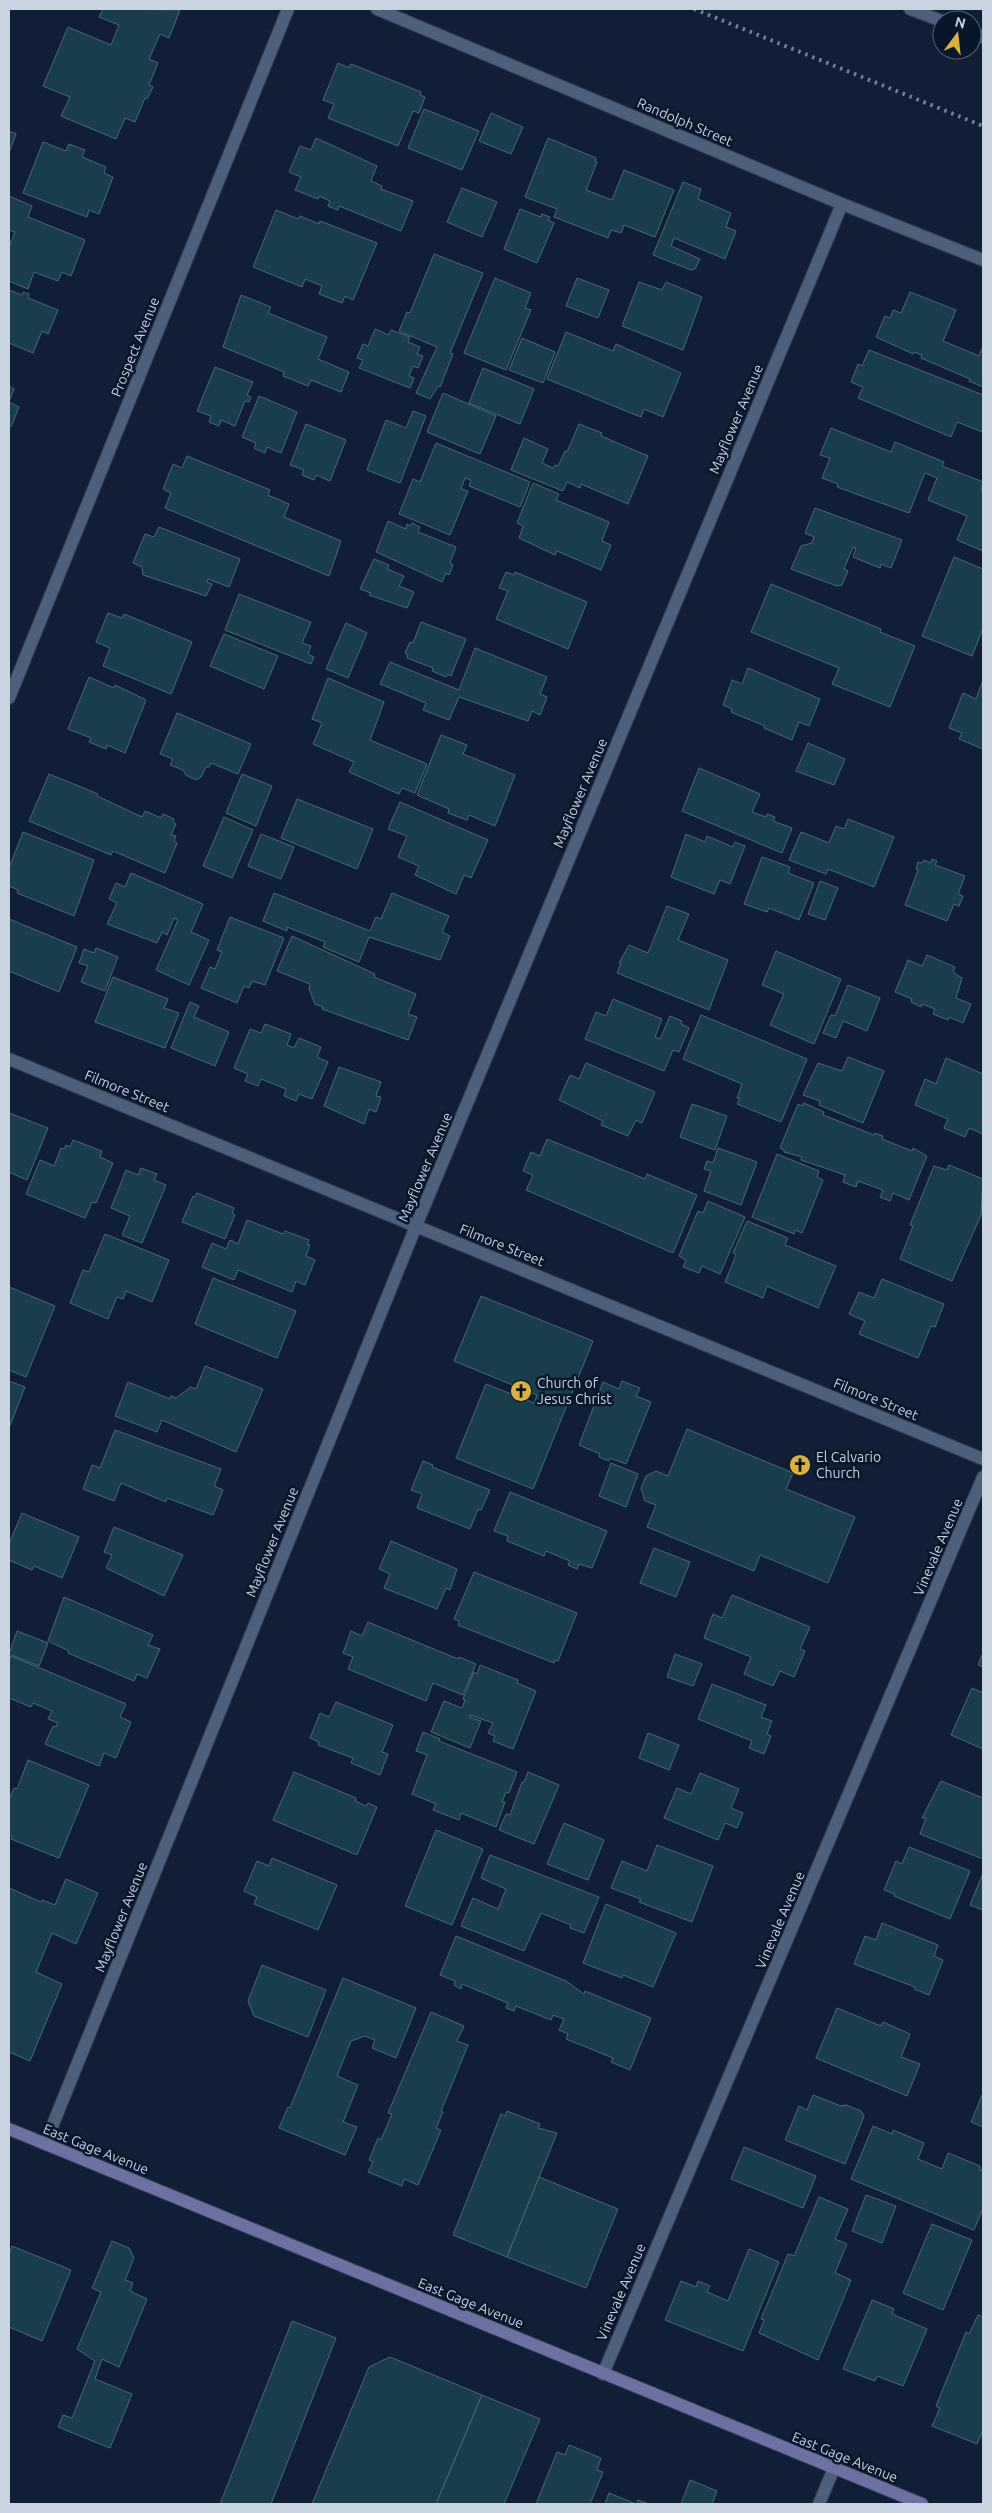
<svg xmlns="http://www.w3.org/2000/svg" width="992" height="2513" font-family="Ubuntu,sans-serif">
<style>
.building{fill:#183d4b;stroke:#456a79}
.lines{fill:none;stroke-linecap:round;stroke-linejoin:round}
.minor-casing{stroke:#31394c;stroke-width:14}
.tertiary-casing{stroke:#31394c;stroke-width:14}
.secondary-casing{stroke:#31394c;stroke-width:14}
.minor{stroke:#4d5f79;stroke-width:12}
.tertiary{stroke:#4d5f79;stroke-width:12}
.secondary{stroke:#6b72a1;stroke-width:12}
.rail{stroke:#768295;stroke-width:4;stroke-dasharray:2.5 5;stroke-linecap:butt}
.labels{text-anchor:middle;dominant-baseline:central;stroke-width:5;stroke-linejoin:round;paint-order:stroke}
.street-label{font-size:14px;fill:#c8d3e2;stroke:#08162c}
.poi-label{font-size:14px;fill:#c8d3e2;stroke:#08162c;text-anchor:start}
</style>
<rect width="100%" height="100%" fill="#111f36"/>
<g class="building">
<polygon points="103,9 180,10 169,38 160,34 149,59 158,63 149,85 153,87 147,99 145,98 135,122 125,118 116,139 61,116 70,97 43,86 68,27 111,45 119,25 99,17"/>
<polygon points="338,63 349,68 351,64 421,92 420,95 425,97 419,113 413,111 398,146 328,118 334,104 323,100"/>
<polygon points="424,109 479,131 462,170 408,148"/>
<polygon points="491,113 523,127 511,154 479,141"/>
<polygon points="9,131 16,134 9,153"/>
<polygon points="316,138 377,166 371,181 382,186 381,189 413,201 401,231 339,206 338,210 328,206 330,201 319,196 318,199 295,190 301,177 289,172 300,146 311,150"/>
<polygon points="548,138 596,158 595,161 597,162 586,190 612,200 624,170 674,190 655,237 624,225 621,233 611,230 608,238 554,217 557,209 525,197"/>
<polygon points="43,142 66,151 69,144 85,150 82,157 106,167 104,173 113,177 99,214 89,210 87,217 23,193"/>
<polygon points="683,182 701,189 698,199 731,213 726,227 736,231 725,259 674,238 671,246 700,259 695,269 691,270 653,255"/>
<polygon points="462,188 497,202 482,237 447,222"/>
<polygon points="9,196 32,206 28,217 85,240 71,276 62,272 58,281 34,272 28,289 9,281 9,247 15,232 9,230"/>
<polygon points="520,209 541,217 542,214 550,217 548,220 554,223 537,263 504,249"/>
<polygon points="276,210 298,219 300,216 319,224 320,221 377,243 353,300 345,296 342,303 319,294 322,286 305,279 302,287 253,267"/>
<polygon points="434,254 483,273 450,353 453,354 440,387 438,386 430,399 416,393 437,347 399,331 407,312 410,313"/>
<polygon points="495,278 531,293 525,308 531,310 506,370 464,353"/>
<polygon points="577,278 609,290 598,318 566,306"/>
<polygon points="639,282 662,290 666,282 702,297 683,350 622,326"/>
<polygon points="9,290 22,295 23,292 29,294 28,298 58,310 48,334 42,331 33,353 9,343"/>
<polygon points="910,292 956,310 943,341 979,356 983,347 983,387 969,381 970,379 921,358 922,355 914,352 913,354 876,337 885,316 890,318 893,310 901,313"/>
<polygon points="241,295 271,307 268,313 327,337 318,359 349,372 341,392 311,380 308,386 283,376 284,372 223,347"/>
<polygon points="375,329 389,335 391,330 410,337 408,342 420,347 417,354 423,356 418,368 413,366 409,376 414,378 410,388 359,368 363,360 357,358 363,344 368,346"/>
<polygon points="566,332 613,351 616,344 681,373 663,417 644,409 641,417 547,379"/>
<polygon points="522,338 555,352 543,383 509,370"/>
<polygon points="869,350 983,395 983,432 957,422 951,437 858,398 863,387 851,382 858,364 862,366"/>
<polygon points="215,367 253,382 247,395 251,397 249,402 245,401 235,426 221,420 219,426 209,422 211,416 197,411"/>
<polygon points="483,368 534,389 520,424 469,403"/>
<polygon points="9,386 14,389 9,402"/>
<polygon points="443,393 496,416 480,454 427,432"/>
<polygon points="259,396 297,412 281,453 267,447 265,453 254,448 256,443 242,437"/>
<polygon points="9,402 19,407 11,427 9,426"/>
<polygon points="413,411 426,416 400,483 367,470 386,420 406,428"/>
<polygon points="306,424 346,440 330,481 316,475 314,480 302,475 304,470 290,465"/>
<polygon points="579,424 602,433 601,436 648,456 628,504 581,484 580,488 567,482 563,491 511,470 524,438 548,449 542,463 553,468 555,465 558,466 565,451 567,452"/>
<polygon points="831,428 891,452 895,442 944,462 942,466 983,482 981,491 983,491 983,551 957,540 967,516 928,500 937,478 925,473 909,513 837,487 838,484 822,478 830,458 820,455"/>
<polygon points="436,443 530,482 520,507 469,486 471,480 465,478 461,489 468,491 450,535 399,514 413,479 420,482"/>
<polygon points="187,456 270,490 268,495 289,504 284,517 341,541 329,576 165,508 171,493 163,489 173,464 182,468"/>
<polygon points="533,483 559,494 556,500 609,522 602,541 611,545 601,570 557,551 555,555 519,538 523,526 517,523"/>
<polygon points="815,508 902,540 891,568 881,564 880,568 853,557 856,548 853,547 844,569 848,571 842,585 837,586 791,569 801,546 812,543 814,537 805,533"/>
<polygon points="388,521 406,529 407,524 411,526 412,523 420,527 418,532 456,547 450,563 453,565 449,575 446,573 442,582 376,552"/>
<polygon points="159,527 240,559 229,587 208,579 207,582 212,584 206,596 143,575 142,567 133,563 145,534 154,537"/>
<polygon points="954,557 983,569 983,628 972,656 922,636"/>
<polygon points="374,559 389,565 387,569 404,576 399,586 414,592 407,608 369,595 371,593 360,589"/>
<polygon points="506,572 514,575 515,572 587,602 568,649 496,619 508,591 499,588"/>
<polygon points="771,584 881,629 880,632 915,646 890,707 832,684 839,668 751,632"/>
<polygon points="239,594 311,622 302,643 311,646 308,654 314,657 311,664 225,630"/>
<polygon points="108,613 122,618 124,614 192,642 171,694 103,666 110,648 96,642"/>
<polygon points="421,622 466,639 451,676 447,674 446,677 432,671 433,668 407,658 408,655 405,653 410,642 413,643"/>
<polygon points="346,623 367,633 348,678 326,669"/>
<polygon points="224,634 278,656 264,689 210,666"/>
<polygon points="475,648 547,677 540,694 547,697 540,715 532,711 528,721 459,697 449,720 423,710 426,703 380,684 390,662 459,690"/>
<polygon points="748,668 820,699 809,726 799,722 792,740 764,728 765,726 731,712 732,709 723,705 732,680 742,684"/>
<polygon points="89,677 114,688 115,685 146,700 125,753 107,745 106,749 89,742 91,738 68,729"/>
<polygon points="328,678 384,702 370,740 427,764 415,793 402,788 399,794 349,772 354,762 313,744 322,723 312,719"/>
<polygon points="983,680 983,749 959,739 962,733 949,728 963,693 976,699"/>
<polygon points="177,713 251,744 238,774 211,763 209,767 206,767 201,777 196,780 186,775 183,770 170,765 173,759 160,754"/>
<polygon points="441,735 467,745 463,754 515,775 495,826 469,815 467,820 448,813 449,809 417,795"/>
<polygon points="808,743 845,759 834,785 796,771"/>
<polygon points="699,768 760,794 752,812 766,817 767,814 775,817 773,821 792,828 782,853 682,811"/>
<polygon points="49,774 98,794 97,796 142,817 145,811 161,818 163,814 174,819 173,822 176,824 171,835 176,836 174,841 177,843 165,873 113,851 111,855 29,821"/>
<polygon points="242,774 272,786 256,826 226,813"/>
<polygon points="297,799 373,829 357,869 281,838"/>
<polygon points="400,802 488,840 471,878 464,875 456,894 415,875 419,866 398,857 407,836 388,829"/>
<polygon points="224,817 253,830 232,878 203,866"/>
<polygon points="848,819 894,837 874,887 828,869 826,874 789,860 801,832 829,843 836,826 844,829"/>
<polygon points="23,832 94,860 74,916 17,893 18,890 9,886 9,868"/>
<polygon points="261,834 294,847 281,879 248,866"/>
<polygon points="686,834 705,842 707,836 733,847 735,842 745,846 730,884 720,880 714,894 671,877"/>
<polygon points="762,857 790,867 788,873 814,883 799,920 769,908 767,912 744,904"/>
<polygon points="932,859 937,861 935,865 965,876 958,894 963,896 959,906 954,904 947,921 905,905 918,870 916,869 918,862 922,863 924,860 931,863"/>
<polygon points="131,873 203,904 191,932 209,940 189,985 156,970 178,920 174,918 167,935 162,932 157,943 107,924 117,903 109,899 116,883 125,887"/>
<polygon points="820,881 838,888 825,920 808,914"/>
<polygon points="274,893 370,931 376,917 381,919 392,893 449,916 442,932 450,936 440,960 369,937 359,962 323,947 325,942 287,927 287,931 263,921"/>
<polygon points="667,906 689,914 678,940 728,960 709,1010 617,973 621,963 619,963 629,945 648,953"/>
<polygon points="230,917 284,938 265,985 252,981 249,988 244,986 237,1003 201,988 210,967 215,969 222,952 217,950"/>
<polygon points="9,919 77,947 59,992 9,971"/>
<polygon points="292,936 375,974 374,977 416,994 408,1014 417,1017 408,1040 322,1009 323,1007 315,1004 309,989 310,984 277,971"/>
<polygon points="96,948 118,957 105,991 81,982 88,966 79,963 84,949 94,953"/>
<polygon points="776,951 841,979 814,1044 770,1025 784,994 762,985"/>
<polygon points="927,955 955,967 953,972 962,978 956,998 971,1004 963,1023 949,1017 948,1020 933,1014 935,1009 922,1004 921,1007 911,1002 912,999 895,992 908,960 922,966"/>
<polygon points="113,977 168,999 164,1008 179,1013 165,1048 95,1022"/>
<polygon points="848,985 880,998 867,1031 843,1021 836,1038 823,1033 831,1015 835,1016"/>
<polygon points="613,999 662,1019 655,1037 660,1039 670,1016 682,1021 681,1024 689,1028 679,1052 673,1050 664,1071 585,1039 596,1012 606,1016"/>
<polygon points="190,1002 199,1006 194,1017 229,1032 215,1066 171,1048"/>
<polygon points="701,1015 807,1059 781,1122 737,1104 740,1098 737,1098 742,1084 683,1059"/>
<polygon points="265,1024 291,1034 287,1045 294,1048 299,1038 321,1047 317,1057 328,1062 312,1099 299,1094 296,1101 284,1096 286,1089 261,1079 258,1086 245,1081 248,1074 234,1068 250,1029 261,1033"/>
<polygon points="848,1057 884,1071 863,1123 819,1105 820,1101 803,1095 818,1063 842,1071"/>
<polygon points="946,1058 983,1074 983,1134 969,1128 965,1137 944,1128 948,1119 915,1105 925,1079 936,1084"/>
<polygon points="586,1063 655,1092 642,1123 636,1120 628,1136 601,1125 603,1121 559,1100 570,1075 579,1079"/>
<polygon points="339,1067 381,1082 376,1096 381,1097 376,1112 369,1109 364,1124 324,1106"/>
<polygon points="804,1103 824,1112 823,1115 874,1135 875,1133 883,1136 882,1139 912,1151 913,1148 927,1156 909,1200 893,1193 890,1201 880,1197 883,1190 858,1181 856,1187 843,1182 845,1175 801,1160 802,1157 784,1152 784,1150 780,1148 798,1104 802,1106"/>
<polygon points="692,1104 727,1116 715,1150 680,1137"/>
<polygon points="9,1113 48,1128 27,1180 9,1172"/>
<polygon points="547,1139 645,1179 647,1174 697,1195 673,1253 526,1190 533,1175 523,1171 531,1152 540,1156"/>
<polygon points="73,1140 102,1151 100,1157 113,1163 96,1203 92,1202 85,1218 26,1194 40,1160 54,1166 61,1148 64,1149 66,1145 70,1147"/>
<polygon points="718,1148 757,1162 741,1205 704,1191 711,1171 704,1169 707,1161 713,1163"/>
<polygon points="777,1154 819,1171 817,1177 823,1180 802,1233 795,1230 794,1234 752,1217"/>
<polygon points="949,1165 983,1179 981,1215 952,1281 900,1259 913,1226 910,1225 934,1166 947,1170"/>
<polygon points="141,1168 157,1174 154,1180 166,1185 142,1243 122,1235 130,1216 111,1208 126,1170 138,1175"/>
<polygon points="197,1193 234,1208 232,1213 235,1215 225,1239 182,1222 193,1196 195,1197"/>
<polygon points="708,1201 745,1217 720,1274 702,1266 699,1273 683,1267 686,1260 679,1256 698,1211 703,1213"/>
<polygon points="247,1220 283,1234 285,1231 309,1240 307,1244 310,1245 306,1256 315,1260 305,1285 296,1281 292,1292 238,1270 234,1280 202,1267 212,1243 226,1249 230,1240 238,1244"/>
<polygon points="747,1221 788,1238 785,1245 836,1266 818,1308 767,1286 763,1298 725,1282 736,1255 733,1253"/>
<polygon points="105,1234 169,1260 152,1302 126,1291 123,1299 117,1297 108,1319 70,1303 83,1270 89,1272"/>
<polygon points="213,1278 296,1311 277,1358 195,1324"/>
<polygon points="882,1279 944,1304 935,1327 931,1326 918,1358 859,1334 865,1321 849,1314 859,1292 874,1298"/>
<polygon points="9,1287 55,1306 26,1377 9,1370"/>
<polygon points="481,1296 593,1341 533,1489 456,1458 486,1384 534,1403 537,1395 454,1361"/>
<polygon points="205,1366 263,1389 236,1452 162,1420 157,1432 115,1416 128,1382 170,1399 171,1396 176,1398 191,1387 196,1389"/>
<polygon points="9,1381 25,1387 9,1428"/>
<polygon points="622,1381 640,1388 636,1396 651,1402 626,1464 610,1458 609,1461 599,1457 600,1454 579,1445 603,1382 619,1389"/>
<polygon points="687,1429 793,1473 786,1489 855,1517 828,1583 760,1555 754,1571 647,1527 656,1505 645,1501 641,1488 646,1476 656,1471 668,1476"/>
<polygon points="115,1430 221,1469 214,1486 223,1490 213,1515 167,1498 166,1502 121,1483 114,1501 83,1489 92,1465 100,1468"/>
<polygon points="423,1461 433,1465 432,1467 490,1490 481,1510 478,1509 470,1529 417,1508 422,1494 411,1490"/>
<polygon points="611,1463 638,1474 626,1507 599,1496"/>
<polygon points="510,1492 607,1531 592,1568 579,1564 577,1569 568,1565 570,1561 546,1551 544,1556 507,1541 508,1536 494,1531"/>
<polygon points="22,1513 79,1537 62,1578 34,1566 32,1570 9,1560 9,1544"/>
<polygon points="114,1527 183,1555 164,1596 106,1568 112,1555 104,1552"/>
<polygon points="391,1541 457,1569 450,1590 446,1588 437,1609 384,1588 390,1574 379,1569"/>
<polygon points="654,1548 690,1562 676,1597 640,1583"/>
<polygon points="474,1572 577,1613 558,1661 555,1660 554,1663 458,1625 459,1621 454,1619"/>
<polygon points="732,1595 810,1627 800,1649 805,1651 794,1677 780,1671 773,1686 744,1674 751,1657 704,1638 713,1614 722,1618"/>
<polygon points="64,1597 153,1635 148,1645 160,1649 147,1678 137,1674 134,1681 68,1653 69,1651 48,1641"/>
<polygon points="368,1622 458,1659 459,1657 476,1664 463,1695 433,1683 426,1701 348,1669 353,1657 343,1653 351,1631 362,1636"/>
<polygon points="17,1631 48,1643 39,1666 9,1654"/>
<polygon points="983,1653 983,1667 978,1665"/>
<polygon points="675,1654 702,1664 693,1686 667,1677"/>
<polygon points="11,1656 126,1704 120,1717 131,1722 116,1758 104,1753 99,1766 45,1744 53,1726 56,1727 58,1723 48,1719 52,1711 33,1703 31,1707 9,1698 9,1662"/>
<polygon points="480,1665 518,1680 517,1683 536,1691 513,1749 493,1741 495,1736 488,1733 493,1723 470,1715 469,1717 481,1721 470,1748 431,1732 444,1701 462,1708 465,1700 463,1699 474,1672 477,1674"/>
<polygon points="712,1684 766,1705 761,1717 772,1721 767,1734 771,1736 764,1754 749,1748 752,1741 698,1719"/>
<polygon points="972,1688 983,1693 983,1749 951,1735"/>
<polygon points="336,1702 393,1725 382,1752 388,1754 380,1775 351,1763 353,1758 318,1745 319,1742 310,1738 320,1713 329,1717"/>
<polygon points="423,1732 440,1739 439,1741 517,1772 509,1793 506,1792 502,1802 505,1802 496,1827 461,1813 459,1820 433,1810 436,1804 412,1794 427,1755 416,1751"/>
<polygon points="648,1733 679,1745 669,1770 639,1758"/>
<polygon points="28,1760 89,1785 59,1858 11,1839 12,1836 9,1834 9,1800 14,1788 17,1789"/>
<polygon points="294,1772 356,1798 355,1801 366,1806 368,1803 377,1807 357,1855 273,1820"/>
<polygon points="528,1772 559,1785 534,1844 499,1830 506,1814 510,1815 522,1782 524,1782"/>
<polygon points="700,1773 739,1789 731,1808 743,1813 737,1828 725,1823 718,1840 664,1818 677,1788 691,1794"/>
<polygon points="941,1781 983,1798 983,1859 920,1834 926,1818 922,1818"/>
<polygon points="564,1823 604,1840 588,1880 547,1864"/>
<polygon points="436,1830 483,1849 452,1925 405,1906"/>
<polygon points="657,1845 713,1866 692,1922 639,1902 641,1899 611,1888 622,1861 647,1871"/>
<polygon points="909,1847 970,1871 950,1919 894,1896 895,1894 884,1890 896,1861 902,1864"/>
<polygon points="490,1855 599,1897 584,1933 570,1928 571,1925 541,1913 524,1951 461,1926 473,1898 498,1909 506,1889 481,1878"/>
<polygon points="272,1858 337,1885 318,1930 254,1904 257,1897 244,1891 257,1861 269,1866"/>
<polygon points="983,1873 983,1910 970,1905"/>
<polygon points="66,1879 98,1893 76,1944 52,1933 36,1972 62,1984 30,2061 9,2052 9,1888 41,1902 42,1900 55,1905"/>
<polygon points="606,1904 676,1933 653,1987 623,1975 622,1978 583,1963"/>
<polygon points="882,1923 938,1945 934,1956 943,1960 929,1995 914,1989 915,1987 854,1964 865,1936 876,1940"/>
<polygon points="456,1936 566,1981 584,1994 585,1991 651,2018 630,2070 611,2062 613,2058 566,2039 568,2034 559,2030 564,2019 553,2015 551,2020 516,2006 514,2011 506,2008 508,2003 462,1984 461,1989 454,1985 455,1981 440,1975"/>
<polygon points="262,1965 326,1990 308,2037 254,2016 248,2001"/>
<polygon points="343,1978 416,2008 396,2058 372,2048 375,2040 365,2036 351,2041 337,2076 358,2085 343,2122 357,2127 345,2155 279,2128 288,2107 290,2108"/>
<polygon points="837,2008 881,2026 883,2022 910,2034 901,2057 920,2064 907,2096 816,2058"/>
<polygon points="431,2012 464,2026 457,2041 468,2045 441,2111 443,2112 436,2128 441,2130 418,2185 404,2179 402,2186 368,2172 373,2162 369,2160 378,2138 381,2140 392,2114 388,2113"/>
<polygon points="983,2093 983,2127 971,2122"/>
<polygon points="813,2095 841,2106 846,2105 861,2111 864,2116 845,2164 785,2140 799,2106 807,2110"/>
<polygon points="507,2111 540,2124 538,2128 557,2133 507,2257 453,2235 501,2114 505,2116"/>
<polygon points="873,2126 892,2134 893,2130 924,2143 918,2159 942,2169 948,2153 980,2166 980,2170 983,2171 983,2208 974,2230 851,2179"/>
<polygon points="744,2147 816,2176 803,2208 731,2179"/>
<polygon points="539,2177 618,2209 586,2288 507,2257"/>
<polygon points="866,2195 896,2206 882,2243 852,2231"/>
<polygon points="819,2197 848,2209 835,2239 847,2244 835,2273 851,2280 818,2360 759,2333 764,2320 761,2319 788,2254 794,2256"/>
<polygon points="932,2224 972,2240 943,2310 903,2293"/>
<polygon points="112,2241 129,2248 134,2258 125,2280 133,2283 130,2291 147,2299 119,2367 102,2359 95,2379 132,2394 110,2448 58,2427 63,2415 72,2418 95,2361 77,2349 101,2292 92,2288"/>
<polygon points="12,2246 71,2270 42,2341 9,2327 9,2255"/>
<polygon points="749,2249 779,2262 743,2351 665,2320 681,2281 696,2287 698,2281 710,2286 707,2292 728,2301"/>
<polygon points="872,2300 894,2309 892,2314 927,2329 903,2386 877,2376 875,2381 843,2369"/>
<polygon points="978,2315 983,2317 983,2430 977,2444 932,2426 940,2408 936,2406 966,2332 969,2334"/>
<polygon points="292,2321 336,2338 271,2504 220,2504"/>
<polygon points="390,2357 482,2395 436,2504 312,2504 369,2367"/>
<polygon points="482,2395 540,2419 504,2504 436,2504"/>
<polygon points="569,2445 601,2458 597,2470 603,2472 590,2504 536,2504 557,2452 565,2455"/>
<polygon points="690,2480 717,2491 712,2504 681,2504"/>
<polygon points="609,2493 636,2504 605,2504"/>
<polygon points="638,2500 649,2504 636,2504"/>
</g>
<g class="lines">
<g class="minor-casing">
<g id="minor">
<polyline points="9,698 288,9"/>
<polyline points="9,1059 983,1459"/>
<polyline points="45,2144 416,1226 842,204"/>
<polyline points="603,2374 983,1477"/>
</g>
</g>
<g class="tertiary-casing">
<g id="tertiary">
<polyline points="377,9 842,204 983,260"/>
<polyline points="910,9 942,21"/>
<polyline points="972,33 983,37"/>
<polyline points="819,2504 834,2468"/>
</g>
</g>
<g class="secondary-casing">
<polyline id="secondary" points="9,2129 922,2504"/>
</g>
<use href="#minor" class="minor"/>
<use href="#tertiary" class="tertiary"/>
<use href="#secondary" class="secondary"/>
<polyline class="rail" points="694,9 983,126"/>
</g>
<defs>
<g id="church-disc" transform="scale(1.125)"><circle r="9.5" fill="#dbb233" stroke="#08162c"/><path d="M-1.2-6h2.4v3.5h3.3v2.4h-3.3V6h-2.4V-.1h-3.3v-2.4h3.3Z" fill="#111"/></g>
</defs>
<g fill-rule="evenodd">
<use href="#church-disc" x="521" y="1391"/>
<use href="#church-disc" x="800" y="1465"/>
</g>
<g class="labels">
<g class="street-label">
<text transform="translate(685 122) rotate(23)">Randolph Street</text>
<text transform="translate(135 347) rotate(-68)">Prospect Avenue</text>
<text transform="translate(736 419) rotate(-67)">Mayflower Avenue</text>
<text transform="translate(580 793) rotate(-67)">Mayflower Avenue</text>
<text transform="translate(127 1091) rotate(22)">Filmore Street</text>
<text transform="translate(425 1167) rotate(-67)">Mayflower Avenue</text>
<text transform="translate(502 1245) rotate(22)">Filmore Street</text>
<text transform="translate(876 1399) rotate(22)">Filmore Street</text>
<text transform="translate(272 1542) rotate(-68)">Mayflower Avenue</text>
<text transform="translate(938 1547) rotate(-67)">Vinevale Avenue</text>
<text transform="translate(121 1917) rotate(-68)">Mayflower Avenue</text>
<text transform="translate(780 1920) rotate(-67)">Vinevale Avenue</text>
<text transform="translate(96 2149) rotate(22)">East Gage Avenue</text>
<text transform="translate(621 2292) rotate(-67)">Vinevale Avenue</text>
<text transform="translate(471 2303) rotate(22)">East Gage Avenue</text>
<text transform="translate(845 2457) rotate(22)">East Gage Avenue</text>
</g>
<g class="poi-label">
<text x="537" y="1383">Church of<tspan x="537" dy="16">Jesus Christ</tspan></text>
<text x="816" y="1457">El Calvario<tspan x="816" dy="16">Church</tspan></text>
</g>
</g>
<rect width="992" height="2513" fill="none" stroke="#c8d3e2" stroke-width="20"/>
<g transform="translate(957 35) rotate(15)"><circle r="24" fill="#08162c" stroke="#556275"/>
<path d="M0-4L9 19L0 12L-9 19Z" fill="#dbb233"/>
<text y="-8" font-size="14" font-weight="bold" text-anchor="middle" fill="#c8d3e2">N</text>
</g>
</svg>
